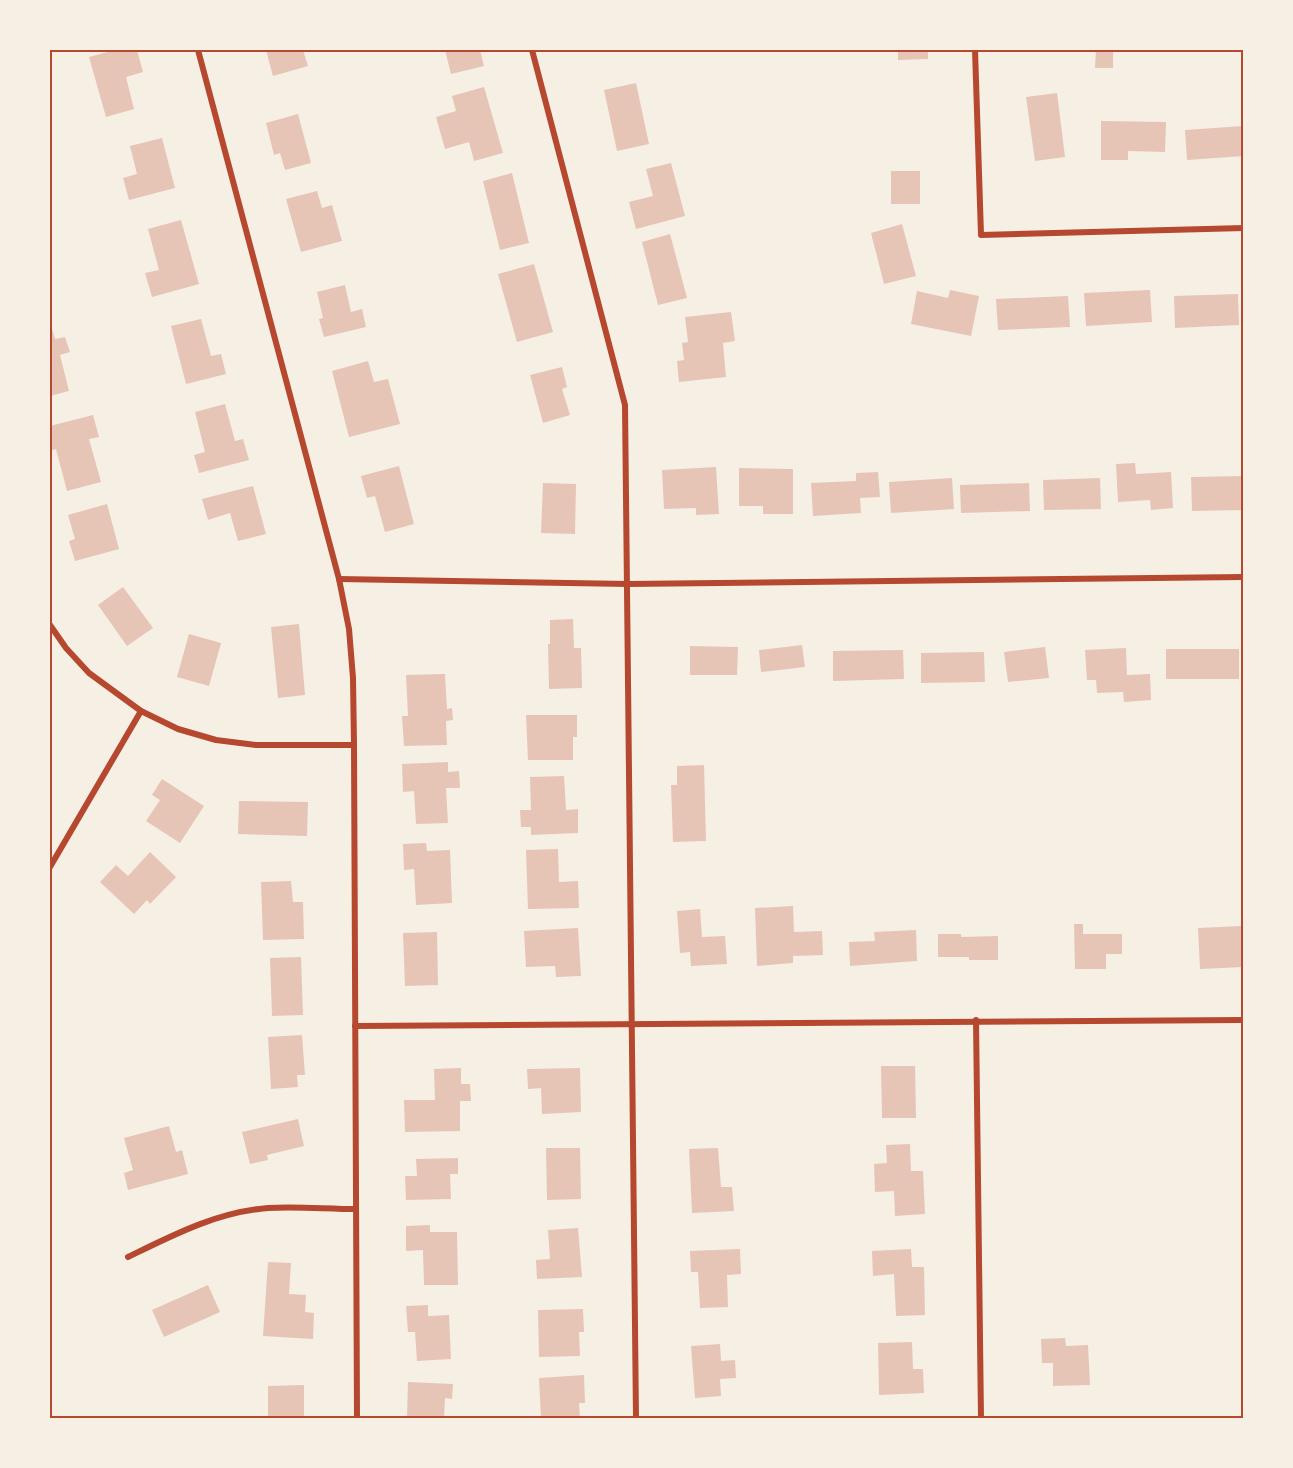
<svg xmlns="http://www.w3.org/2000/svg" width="1293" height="1468" font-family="Arial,sans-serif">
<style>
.building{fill:#e6c5b7}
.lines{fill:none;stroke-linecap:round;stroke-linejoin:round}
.minor{stroke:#b5482f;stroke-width:6}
.neatline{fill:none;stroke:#b5482f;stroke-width:2}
</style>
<rect width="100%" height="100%" fill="#f6efe4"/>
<g class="building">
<polygon points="115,50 137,50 143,72 126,77 134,109 106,117 89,57"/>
<polygon points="266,50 303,50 308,66 273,76"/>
<polygon points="445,50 480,50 484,66 451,74"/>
<polygon points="898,50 928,50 928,59 898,60"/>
<polygon points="1096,50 1113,50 1113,68 1095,68"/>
<polygon points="636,83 649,144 617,151 604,90"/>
<polygon points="484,87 503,153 474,161 469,142 445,149 436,117 456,111 452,96"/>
<polygon points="1057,93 1065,157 1035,161 1026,97"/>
<polygon points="298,114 311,163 285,170 280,153 274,155 266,123"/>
<polygon points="1101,121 1166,122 1165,152 1128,151 1128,160 1101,160"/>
<polygon points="1243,126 1244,156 1187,160 1185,130"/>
<polygon points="162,138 175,188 129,200 123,178 137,174 130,146"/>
<polygon points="671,163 685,216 636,229 629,202 653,196 646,169"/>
<rect x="891" y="171" width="29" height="33"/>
<polygon points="512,173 529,243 500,250 483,181"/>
<polygon points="317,191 322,208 332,205 342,241 301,252 286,199"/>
<polygon points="181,220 199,284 152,297 145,273 159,270 148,229"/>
<polygon points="902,224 916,276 884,284 871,233"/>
<polygon points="670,234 687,298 658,305 642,242"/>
<polygon points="534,264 553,332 517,342 498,274"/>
<polygon points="345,285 351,312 362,309 366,327 324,337 319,319 323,318 317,292"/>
<polygon points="950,290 979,296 971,336 911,324 917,291 948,298"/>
<polygon points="1150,290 1152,322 1086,326 1084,293"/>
<polygon points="1238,294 1239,325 1175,328 1174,296"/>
<polygon points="1068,296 1070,327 998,330 996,299"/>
<polygon points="731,312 735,341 723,343 726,377 679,382 677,361 684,360 682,343 688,342 685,317"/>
<polygon points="201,319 211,356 221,354 226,374 186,384 171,326"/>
<polygon points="52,329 55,339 65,337 70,352 60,355 69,391 50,396 50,330"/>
<polygon points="368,361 374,382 388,379 400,424 349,437 332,371"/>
<polygon points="562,367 567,387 562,389 570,415 543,423 530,375"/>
<polygon points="225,404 235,441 243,439 249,460 199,473 194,455 205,452 195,412"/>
<polygon points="93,415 99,437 89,439 101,482 67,491 56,449 50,451 50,426"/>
<polygon points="1135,463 1136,474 1171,472 1173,508 1151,510 1150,500 1118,502 1116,464"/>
<polygon points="399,466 414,524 385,532 375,496 367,498 361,476"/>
<polygon points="716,467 719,514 696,515 696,508 664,509 662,470"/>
<polygon points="739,468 793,469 793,514 763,514 763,506 739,506"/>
<polygon points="878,472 880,497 860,498 861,513 813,516 811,483 856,481 856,473"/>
<polygon points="1244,476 1244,510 1192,511 1191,477"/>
<polygon points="952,478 954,509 891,513 889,482"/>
<polygon points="1100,478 1101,509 1044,510 1043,480"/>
<polygon points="543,483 576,484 575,534 541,533"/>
<polygon points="1029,483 1030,511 961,513 960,485"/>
<polygon points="253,486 266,534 238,541 230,513 208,520 202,499"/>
<polygon points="107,504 119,549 75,561 69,541 75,539 68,515"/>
<polygon points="123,587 153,628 127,646 98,605"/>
<polygon points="573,619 574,648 581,648 582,688 549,689 548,644 550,644 550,620"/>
<polygon points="299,624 305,695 278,698 271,627"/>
<polygon points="189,634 221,643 209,686 177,677"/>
<polygon points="802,645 805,667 761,672 759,650"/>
<polygon points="690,646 738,647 737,675 690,675"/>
<polygon points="1045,647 1049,678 1008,682 1004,652"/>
<polygon points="1126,648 1127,675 1150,674 1151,700 1124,702 1123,692 1097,693 1096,680 1087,680 1085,650"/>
<rect x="1166" y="649" width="73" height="30"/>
<polygon points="903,650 904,679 833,681 833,651"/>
<polygon points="984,652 985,682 921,683 921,653"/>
<polygon points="445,674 447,709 452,708 453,720 446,721 447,745 404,746 402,716 408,716 406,675"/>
<polygon points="526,715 577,715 577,737 573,737 573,760 528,760"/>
<polygon points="448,762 448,772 459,771 460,788 446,788 448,823 416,824 414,791 403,792 402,764"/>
<polygon points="704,765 706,841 673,842 671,785 677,785 677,766"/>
<polygon points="564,776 566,810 578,809 578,833 531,835 531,827 521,827 520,810 531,810 530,777"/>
<polygon points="162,779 204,806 180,843 146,821 160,800 152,795"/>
<polygon points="239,801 308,802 307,836 238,834"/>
<polygon points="426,843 427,851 450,850 452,903 416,905 414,869 404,870 403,844"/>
<polygon points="558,849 559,882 578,881 579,908 528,909 526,850"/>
<polygon points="150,852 176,877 150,904 147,900 134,914 100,882 116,865 128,876"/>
<polygon points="291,881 293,902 303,902 304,939 263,940 261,882"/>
<polygon points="793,906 794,932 822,931 823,955 793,956 793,963 757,966 755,908"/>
<polygon points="700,909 702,937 725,936 727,964 691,966 690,952 680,953 677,911"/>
<polygon points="1074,924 1083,924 1083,934 1122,934 1122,954 1106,954 1106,969 1075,969"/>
<polygon points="1241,926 1243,967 1200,969 1198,928"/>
<polygon points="578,928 581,976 556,977 555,966 526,967 524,931"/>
<polygon points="916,930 917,961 850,966 849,942 875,941 874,932"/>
<polygon points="437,932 438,985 405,986 403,933"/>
<polygon points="938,934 961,934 961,937 998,936 998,960 969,960 969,957 938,957"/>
<polygon points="301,957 303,1015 272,1016 270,958"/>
<polygon points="302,1035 305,1075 297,1075 298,1087 271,1089 268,1037"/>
<polygon points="881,1066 915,1066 916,1118 882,1118"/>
<polygon points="461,1068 461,1084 470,1084 471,1101 460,1101 460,1131 405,1132 404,1100 435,1100 434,1069"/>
<polygon points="580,1068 581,1112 542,1114 541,1088 528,1089 527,1069"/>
<polygon points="298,1119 304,1146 267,1155 268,1160 250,1164 242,1132"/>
<polygon points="169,1126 176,1152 182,1150 188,1174 128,1190 124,1173 133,1170 124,1138"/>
<polygon points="910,1144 911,1171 923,1171 925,1214 895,1216 894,1191 875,1192 874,1164 887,1163 886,1145"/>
<polygon points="546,1148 580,1148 581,1199 547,1200"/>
<polygon points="718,1148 721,1187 732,1187 734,1211 692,1213 689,1149"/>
<polygon points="458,1158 458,1174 450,1174 451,1199 406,1200 405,1176 417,1176 416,1159"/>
<polygon points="430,1225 430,1232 457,1232 458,1285 424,1285 423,1250 406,1251 406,1226"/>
<polygon points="578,1228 582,1277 537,1279 536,1260 550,1259 548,1230"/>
<polygon points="740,1249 741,1274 727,1275 728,1307 700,1308 698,1272 691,1272 690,1251"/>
<polygon points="911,1249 912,1267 924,1267 925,1315 896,1316 894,1274 873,1276 872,1251"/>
<polygon points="268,1262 291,1263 289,1294 306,1295 305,1312 314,1313 313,1339 263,1336"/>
<polygon points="208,1285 220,1312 164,1337 152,1310"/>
<polygon points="428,1305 428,1316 449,1315 451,1359 417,1361 415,1332 408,1332 406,1306"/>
<polygon points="583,1309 584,1332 579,1332 580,1356 539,1357 538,1310"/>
<polygon points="1065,1338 1066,1346 1088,1345 1090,1385 1053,1386 1053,1363 1042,1363 1041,1339"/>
<polygon points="912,1342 913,1369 923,1369 924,1393 879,1395 878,1343"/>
<polygon points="720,1344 721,1361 735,1360 736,1378 720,1379 721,1396 695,1398 691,1346"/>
<polygon points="584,1375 585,1403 579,1403 580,1418 541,1418 539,1378"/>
<polygon points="408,1382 453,1384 452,1399 445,1398 444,1418 407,1418"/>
<polygon points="304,1385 304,1418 268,1418 268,1386"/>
</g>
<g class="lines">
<g class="minor">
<polyline points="198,50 339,579 349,629 353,678 354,745 357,1418"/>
<polyline points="532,50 625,405 636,1418"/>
<polyline points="975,50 981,235 1244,228"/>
<polyline points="339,579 628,584 1244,577"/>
<polyline points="50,625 66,648 89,673 141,711 178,729 216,740 256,745 354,745"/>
<polyline points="50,867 141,711"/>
<polyline points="976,1020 981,1418"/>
<polyline points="355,1026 1244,1020"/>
<path d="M128,1257C173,1235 217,1212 268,1208C296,1206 327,1209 356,1209"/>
</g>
</g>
<rect width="1293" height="1468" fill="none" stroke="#f6efe4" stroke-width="102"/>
<rect x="51" y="51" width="1191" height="1366" class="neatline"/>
</svg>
